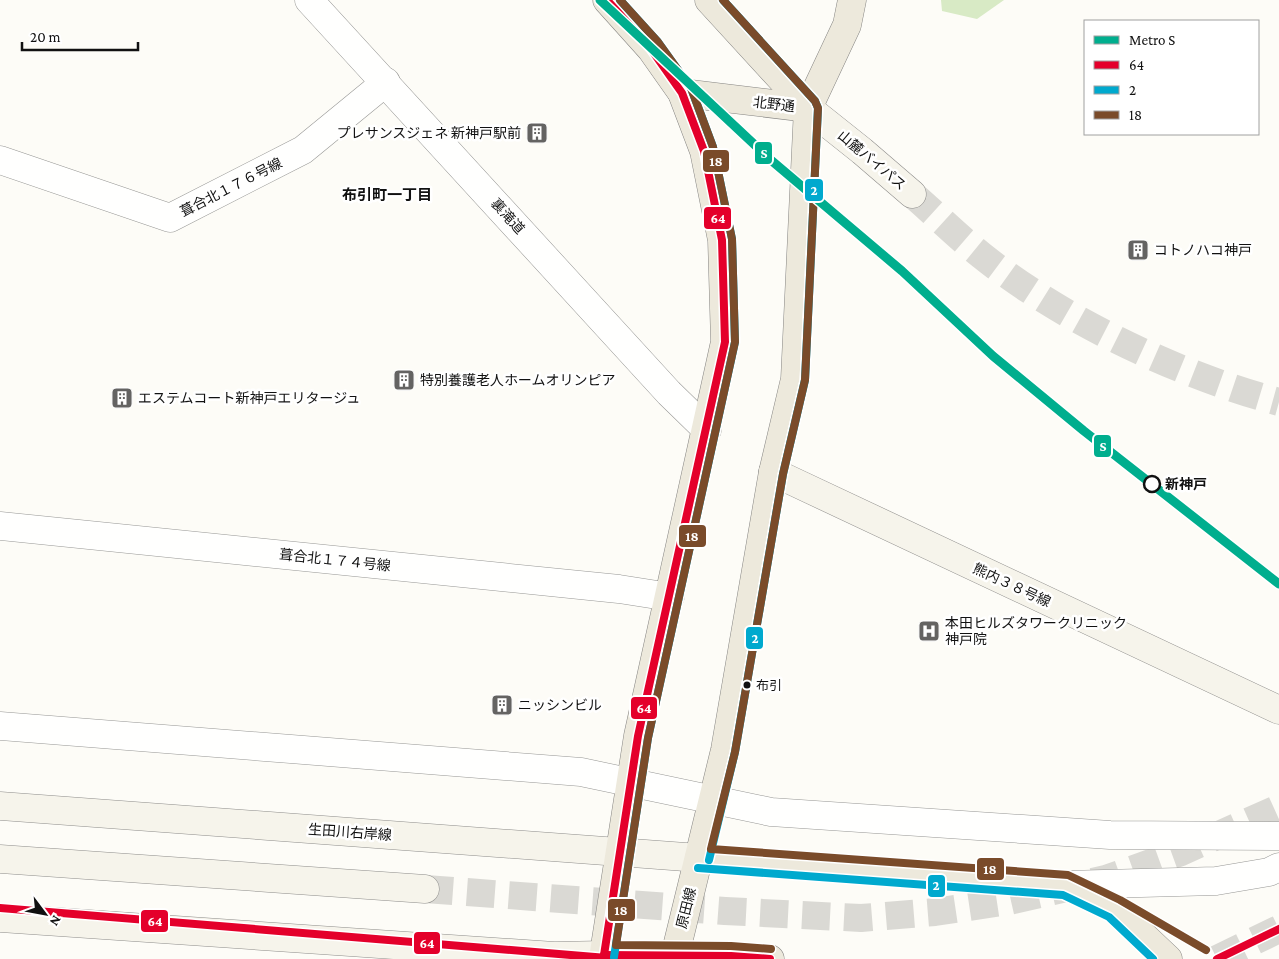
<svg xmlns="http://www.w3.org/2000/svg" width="1279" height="959" font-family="'Crimson Pro','Noto Sans JP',serif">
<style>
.forest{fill:#d8eac5}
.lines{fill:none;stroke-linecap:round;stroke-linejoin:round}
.secondary-tunnel{stroke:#dad9d4;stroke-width:28;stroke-dasharray:28 14;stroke-linecap:butt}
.street-casing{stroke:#979795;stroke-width:29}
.secondary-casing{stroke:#8e8d8b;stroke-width:29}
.primary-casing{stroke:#858482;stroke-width:29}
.street{stroke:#fffffe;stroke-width:28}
.secondary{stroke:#f6f4eb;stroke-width:28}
.primary{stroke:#ede9dc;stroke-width:28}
.bus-1-casing{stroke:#fff;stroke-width:11}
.bus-2-casing{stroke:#fff;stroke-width:11}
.bus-3-casing{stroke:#fff;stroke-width:11}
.bus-1{stroke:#e4002b;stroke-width:8}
.bus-2{stroke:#00a9ce;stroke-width:8}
.bus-3{stroke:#7a4b2a;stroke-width:8}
.metro-1-casing{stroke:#fff;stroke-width:12}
.metro-1{stroke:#00ae8e;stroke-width:9}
.stop-dot{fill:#fff;stroke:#111;stroke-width:2.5}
.bus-dot{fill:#111;stroke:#fff;stroke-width:2}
.labels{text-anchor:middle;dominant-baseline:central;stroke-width:5;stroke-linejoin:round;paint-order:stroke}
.bus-label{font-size:13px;fill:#111;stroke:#fff;text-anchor:start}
.street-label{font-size:14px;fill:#111;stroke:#fff}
.poi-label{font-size:14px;fill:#111;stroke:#fff;text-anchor:start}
.stop-label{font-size:14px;font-weight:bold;fill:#111;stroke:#fff;text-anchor:start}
.neighbourhood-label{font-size:15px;font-weight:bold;fill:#111;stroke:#fff}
.line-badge{stroke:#fff;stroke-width:2}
.badge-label{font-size:14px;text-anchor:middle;font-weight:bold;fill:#fff}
</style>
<rect width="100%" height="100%" fill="#fdfcf7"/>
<polygon class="forest" points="941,0 1004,0 977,19 942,11"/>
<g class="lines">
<g class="secondary-tunnel">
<path d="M912,194C935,214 957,236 981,255C1062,320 1179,375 1279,402"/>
<polyline points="425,889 725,911 861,918 935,912 1009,901 1106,879 1181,852 1279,808"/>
<polyline points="1217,959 1279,929"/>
</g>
<g class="street-casing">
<g id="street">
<polyline points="309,0 669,393 707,430"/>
<polyline points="0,160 170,218 303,150 386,82"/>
<polyline points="0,526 619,589 670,597"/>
<polyline points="0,726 581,772 771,812 1110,835 1279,836"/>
<polyline points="1066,885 1216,881 1269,872 1279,867"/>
</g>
</g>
<g class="secondary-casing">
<g id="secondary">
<polyline points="808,108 862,151 912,194"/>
<polyline points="773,472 1279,710"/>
<polyline points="0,806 699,858"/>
<polyline points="0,859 425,889"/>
<polyline points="0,918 554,956 604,955"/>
</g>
</g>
<g class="primary-casing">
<g id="primary">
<polyline points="709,0 808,108"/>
<polyline points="682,93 808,108"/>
<polyline points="699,858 1066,885 1115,909 1168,959"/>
<polyline points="604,955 731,956 770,959"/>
<polyline points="603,959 638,736 725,342 722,240 704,151 682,93 651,49 607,0"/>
<polyline points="674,959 725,750 773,472 795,379 808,108 847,25 852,0"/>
</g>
</g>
<use href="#street" class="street"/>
<use href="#secondary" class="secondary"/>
<use href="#primary" class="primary"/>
<g class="bus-1-casing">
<g id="bus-1">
<polyline points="0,908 619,959"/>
<polyline points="604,955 638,736 725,342 722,240 704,151 682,93 651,49 607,0"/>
<polyline points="604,955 731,956 770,959"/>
<polyline points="1217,959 1279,929"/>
</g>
</g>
<g class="bus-2-casing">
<g id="bus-2">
<polyline points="709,860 735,752 783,474 805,380 818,108 815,101 723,0"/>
<polyline points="698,868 1063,895 1109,917 1153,959"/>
<polyline points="614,957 648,738 735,342 732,239 713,147 691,88 658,42 620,0"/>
</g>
</g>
<g class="bus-3-casing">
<g id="bus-3">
<polyline points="620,0 658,42 691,88 713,147 732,239 735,342 648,738 616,945 731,946 771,949"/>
<polyline points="723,0 815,101 818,108 805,380 783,474 735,752 711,849 1068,875 1120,900 1206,950"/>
</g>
</g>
<use href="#bus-1" class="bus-1"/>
<use href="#bus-2" class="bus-2"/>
<use href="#bus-3" class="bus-3"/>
<g class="metro-1-casing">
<polyline id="metro-1" points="600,0 772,161 902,271 993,356 1084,431 1279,584"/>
</g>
<use href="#metro-1" class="metro-1"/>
</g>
<defs>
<g id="building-square" transform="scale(1.125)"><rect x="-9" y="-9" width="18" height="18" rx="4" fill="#646362" stroke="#fff"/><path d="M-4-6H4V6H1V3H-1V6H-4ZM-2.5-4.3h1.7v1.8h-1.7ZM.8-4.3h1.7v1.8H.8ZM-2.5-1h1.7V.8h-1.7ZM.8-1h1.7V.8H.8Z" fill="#fff"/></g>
<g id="hospital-square" transform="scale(1.125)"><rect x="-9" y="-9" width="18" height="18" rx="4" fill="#646362" stroke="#fff"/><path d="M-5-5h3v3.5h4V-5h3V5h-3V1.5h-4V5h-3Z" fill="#fff"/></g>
</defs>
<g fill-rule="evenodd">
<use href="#building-square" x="537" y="133"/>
<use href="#building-square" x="1138" y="250"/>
<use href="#building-square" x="404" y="380"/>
<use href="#building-square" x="122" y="398"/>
<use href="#hospital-square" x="929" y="631"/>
<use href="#building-square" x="502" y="705"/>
</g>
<circle class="stop-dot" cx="1152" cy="484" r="8"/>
<circle class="bus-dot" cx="747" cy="685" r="4.5"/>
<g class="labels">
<g class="bus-label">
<text x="756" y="685">布引</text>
</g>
<g class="street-label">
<text transform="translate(774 104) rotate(7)">北野通</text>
<text transform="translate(872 160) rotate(40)">山麓バイパス</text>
<text transform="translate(231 187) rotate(-27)">葺合北１７６号線</text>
<text transform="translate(508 216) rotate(48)">裏滝道</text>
<text transform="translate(335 560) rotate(6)">葺合北１７４号線</text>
<text transform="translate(1012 585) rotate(25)">熊内３８号線</text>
<text transform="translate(350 832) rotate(4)">生田川右岸線</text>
<text transform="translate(686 908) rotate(-76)">原田線</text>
</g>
<g class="poi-label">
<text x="521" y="133" text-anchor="end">プレサンスジェネ 新神戸駅前</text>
<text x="1154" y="250">コトノハコ神戸</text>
<text x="420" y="380">特別養護老人ホームオリンピア</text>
<text x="138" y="398">エステムコート新神戸エリタージュ</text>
<text x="945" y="623">本田ヒルズタワークリニック<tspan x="945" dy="16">神戸院</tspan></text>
<text x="518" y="705">ニッシンビル</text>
</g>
<g class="stop-label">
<text x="1165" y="484">新神戸</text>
</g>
<g class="neighbourhood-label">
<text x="387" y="195">布引町一丁目</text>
</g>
</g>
<g class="line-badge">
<rect x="754" y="141" width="19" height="24" rx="5" fill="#00ae8e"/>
<rect x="702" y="149" width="28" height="24" rx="5" fill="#7a4b2a"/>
<rect x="804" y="178" width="20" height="24" rx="5" fill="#00a9ce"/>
<rect x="703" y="206" width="29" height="24" rx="5" fill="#e4002b"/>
<rect x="1093" y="434" width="19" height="24" rx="5" fill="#00ae8e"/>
<rect x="678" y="524" width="29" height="24" rx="5" fill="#7a4b2a"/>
<rect x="745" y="626" width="19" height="24" rx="5" fill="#00a9ce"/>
<rect x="630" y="696" width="28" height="24" rx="5" fill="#e4002b"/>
<rect x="976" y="857" width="29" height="24" rx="5" fill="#7a4b2a"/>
<rect x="927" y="874" width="19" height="24" rx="5" fill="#00a9ce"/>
<rect x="607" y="898" width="29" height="24" rx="5" fill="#7a4b2a"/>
<rect x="140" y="909" width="29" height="24" rx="5" fill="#e4002b"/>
<rect x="413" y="931" width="28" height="24" rx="5" fill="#e4002b"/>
</g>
<g class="badge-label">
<text x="764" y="158">S</text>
<text x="716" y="166">18</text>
<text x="814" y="195">2</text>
<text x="718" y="223">64</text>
<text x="1103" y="451">S</text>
<text x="692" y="541">18</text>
<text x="755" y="643">2</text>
<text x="644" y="713">64</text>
<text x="990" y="874">18</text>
<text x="936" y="890">2</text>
<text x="621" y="915">18</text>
<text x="155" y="926">64</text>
<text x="427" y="948">64</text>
</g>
<rect x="1084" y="20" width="175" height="115" fill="#ffffff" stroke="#a0a0a0"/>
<rect x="1094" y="36" width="25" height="8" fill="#00ae8e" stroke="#a0a0a0"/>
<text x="1129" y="45" font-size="15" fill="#111111">Metro S</text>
<rect x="1094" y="61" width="25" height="8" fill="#e4002b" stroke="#a0a0a0"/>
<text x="1129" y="70" font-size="15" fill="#111111">64</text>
<rect x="1094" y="86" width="25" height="8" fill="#00a9ce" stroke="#a0a0a0"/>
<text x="1129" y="95" font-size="15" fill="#111111">2</text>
<rect x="1094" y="111" width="25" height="8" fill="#7a4b2a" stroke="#a0a0a0"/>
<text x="1129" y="120" font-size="15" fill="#111111">18</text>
<g transform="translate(45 914) rotate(122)" stroke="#ffffff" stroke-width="4" paint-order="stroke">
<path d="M0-4L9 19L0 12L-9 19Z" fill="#111111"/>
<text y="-8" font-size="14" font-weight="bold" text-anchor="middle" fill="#111111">N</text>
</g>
<path d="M22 42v8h116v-8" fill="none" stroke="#111111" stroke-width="2.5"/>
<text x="30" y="42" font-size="15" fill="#111111" stroke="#ffffff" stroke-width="4" paint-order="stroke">20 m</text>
</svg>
